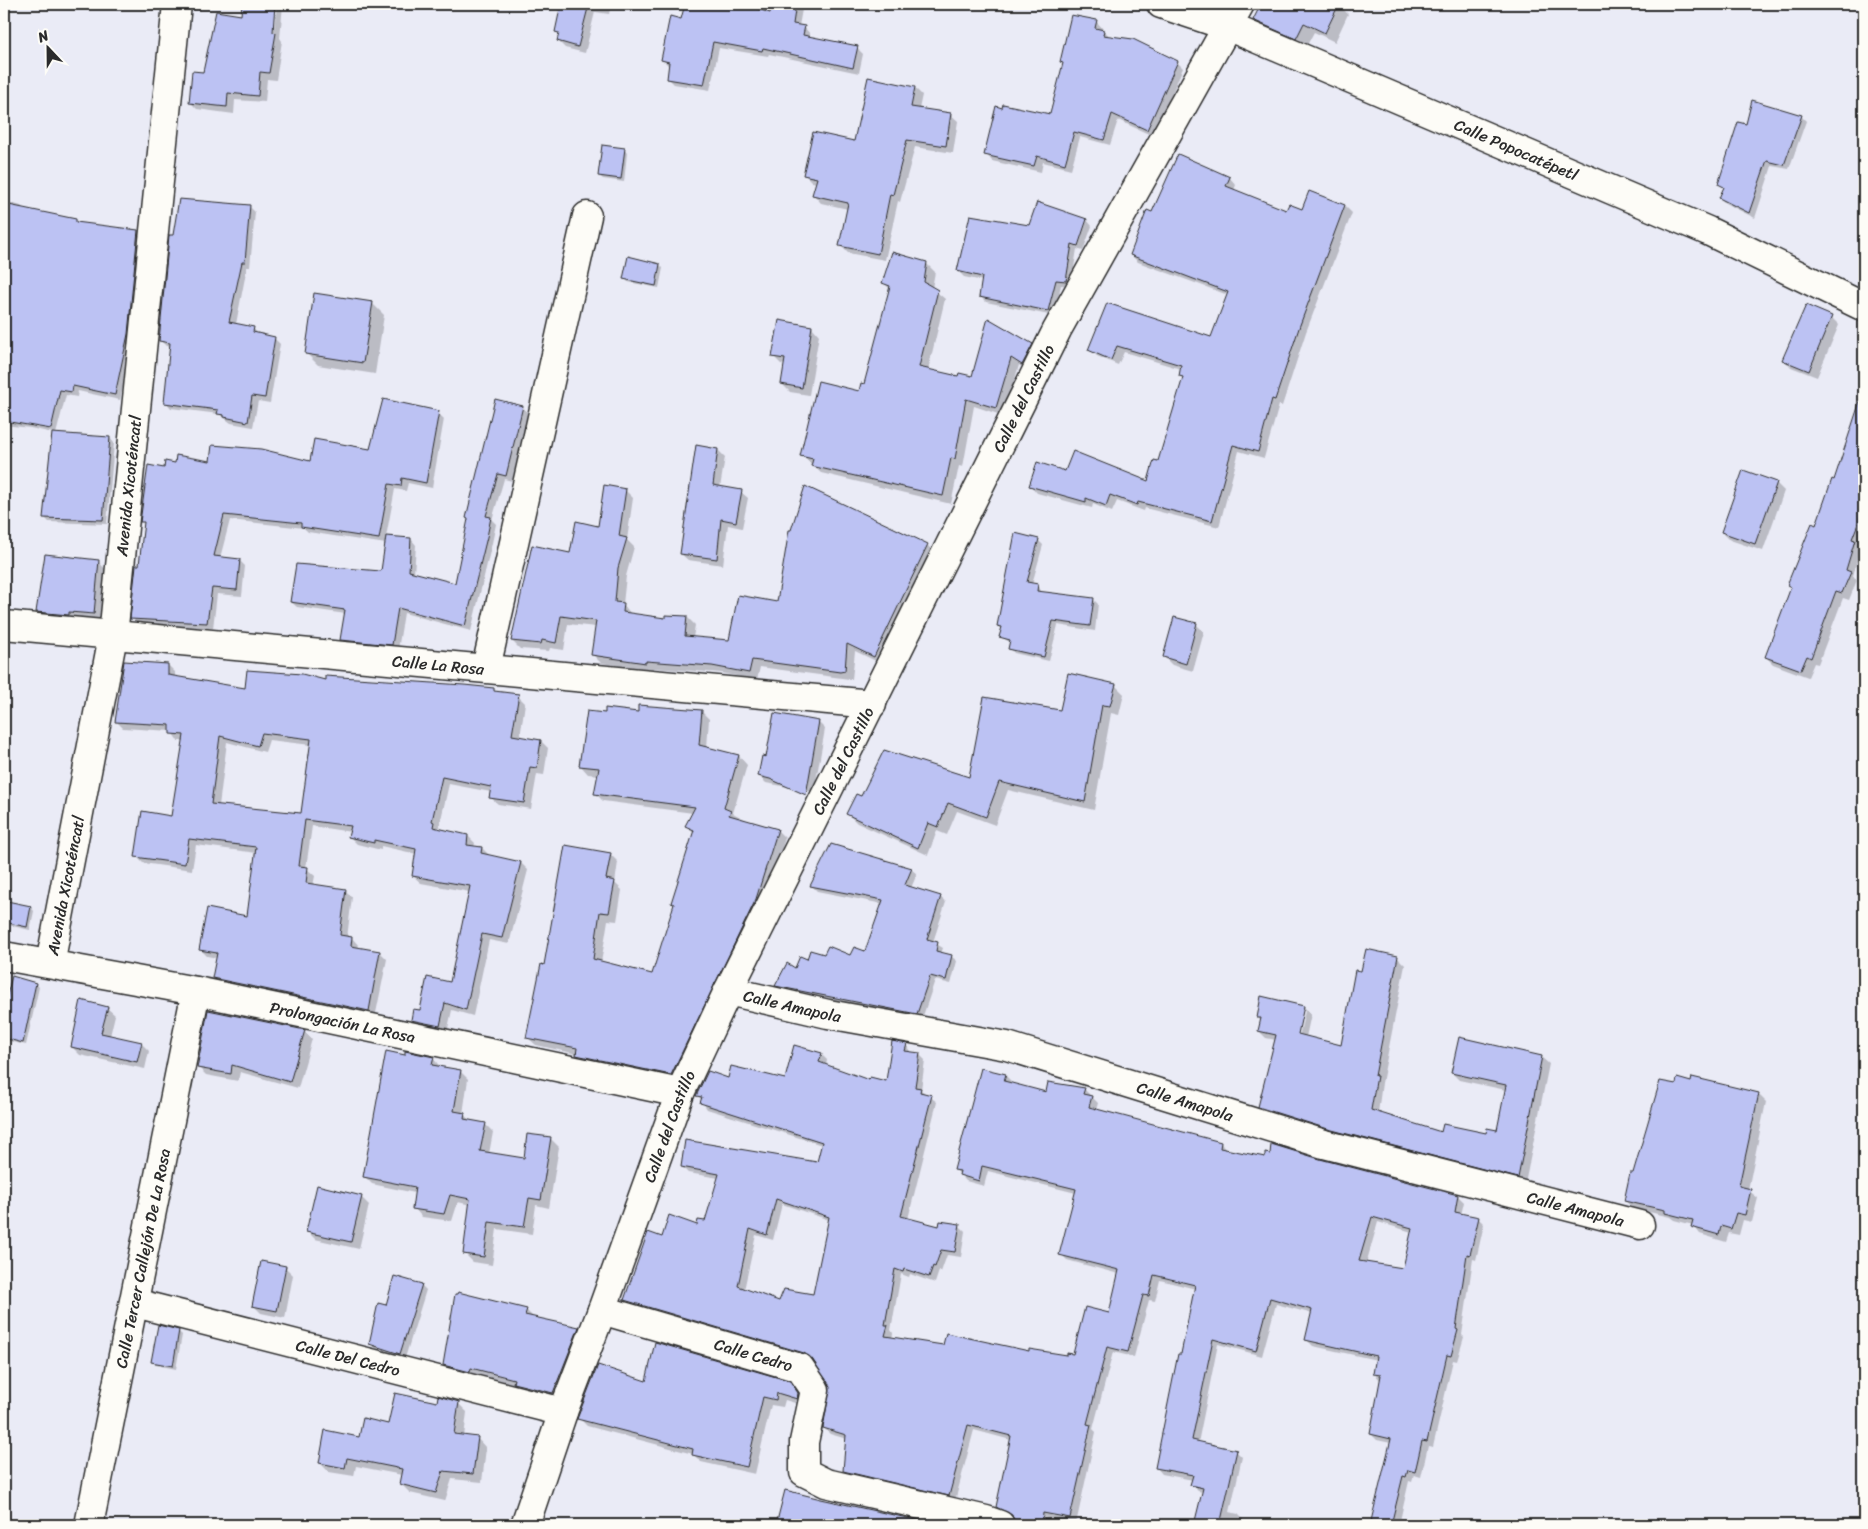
<svg xmlns="http://www.w3.org/2000/svg" width="1868" height="1529" font-family="Sriracha,sans-serif">
<style>
.shadow{fill:#0003;fill-rule:evenodd}
.building{fill:#bcc2f3;stroke:#2b2b2b;fill-rule:evenodd}
.lines{fill:none;stroke-linecap:round;stroke-linejoin:round}
.minor-casing{stroke:#2b2b2b;stroke-width:31}
.minor{stroke:#fdfcf7;stroke-width:28}
.labels{text-anchor:middle;dominant-baseline:central;stroke-width:4;stroke-linejoin:round;paint-order:stroke}
.street-label{font-size:16px;fill:#2b2b2b;stroke:#fdfcf7}
</style>
<rect width="100%" height="100%" fill="#eaebf6"/>
<filter id="ink" filterUnits="userSpaceOnUse"><feTurbulence type="fractalNoise" baseFrequency=".02" numOctaves="2"/><feDisplacementMap in="SourceGraphic" scale="10" xChannelSelector="R" yChannelSelector="G"/><feConvolveMatrix kernelMatrix="1 2 1 2 8 2 1 2 1" color-interpolation-filters="sRGB"/></filter>
<g filter="url(#ink)">
<g class="shadow">
<polygon points="244,4 274,4 271,38 273,38 277,4 283,4 280,38 282,41 276,80 267,79 265,102 235,100 234,114 197,109 190,102 204,74 243,16"/>
<polygon points="533,4 611,4 609,14 595,12 585,53 565,48 558,41 560,34 556,31 561,10"/>
<polygon points="686,4 729,4 771,14 773,4 803,4 799,26 804,27 810,34 810,38 857,48 863,54 859,73 769,54 768,56 719,48 710,90 674,84 668,78 669,66 663,60 682,21"/>
<polygon points="1263,4 1338,4 1348,14 1335,42 1314,32 1306,47 1265,30 1255,20"/>
<polygon points="1096,21 1110,37 1177,62 1183,68 1153,136 1118,120 1110,145 1080,137 1071,169 1043,162 1041,172 992,161 986,154 1051,116 1064,64 1061,62"/>
<polygon points="915,88 922,95 919,109 950,114 958,121 953,153 915,147 900,202 898,201 885,260 848,253 841,246 848,209 821,203 814,195 817,183 812,182 804,174 855,142"/>
<polygon points="1801,116 1806,121 1789,169 1772,166 1755,218 1725,203 1720,198 1725,189 1720,184 1747,125"/>
<polygon points="624,149 627,153 624,182 603,179 599,176"/>
<polygon points="1179,155 1230,178 1236,185 1234,190 1287,211 1302,211 1309,193 1345,206 1352,213 1306,332 1282,406 1279,405 1264,458 1239,451 1219,527 1145,508 1144,511 1117,501 1112,512 1093,504 1092,508 1037,493 1031,486 1066,472 1149,482 1158,462 1184,379 1180,376 1181,369 1124,352 1118,365 1097,356 1090,349 1107,305 1212,339 1228,295 1138,262 1131,255"/>
<polygon points="4,201 21,206 25,210 76,220 79,224 138,231 144,237 133,341 120,400 78,391 77,397 66,395 56,434 110,438 114,443 107,524 49,522 44,517 53,433 30,428 4,425"/>
<polygon points="1038,204 1087,220 1092,226 1083,251 1077,249 1071,286 1061,285 1054,316 986,302 980,296 983,281 964,277 958,271 1030,226"/>
<polygon points="249,206 255,212 250,267 247,267 236,324 253,328 259,335 274,338 280,344 270,403 258,401 253,427 231,423 219,414 171,408 166,402 171,347 166,346 160,340"/>
<polygon points="926,263 935,272 932,288 945,299 928,370 959,378 973,378 1032,345 1040,353 1031,372 1019,365 1004,416 974,406 963,467 959,466 951,504 821,473 801,455 865,385 890,289 884,283"/>
<polygon points="660,265 663,268 659,288 628,282 625,278"/>
<polygon points="372,303 384,315 375,374 318,365 306,353"/>
<polygon points="1831,317 1839,325 1817,377 1791,367 1784,360"/>
<polygon points="812,327 819,335 809,395 790,392 782,384 786,365 781,364 774,357"/>
<polygon points="1861,405 1864,406 1864,533 1853,576 1857,580 1849,600 1843,598 1818,664 1814,663 1808,677 1773,664 1766,657 1791,588 1788,585 1835,482"/>
<polygon points="522,407 528,413 512,481 504,479 492,520 496,524 492,543 471,631 404,613 398,650 347,645 341,639 346,614 297,607 291,602 382,573 386,544 308,532 304,528 230,520 220,558 239,560 245,566 242,596 217,594 213,628 138,624 132,618 145,524 142,521 165,469 176,464 311,462 371,451 438,413 444,419 432,488 408,483 406,491 395,489 386,537 411,539 416,545 414,574 456,585"/>
<polygon points="718,450 725,457 720,488 741,492 748,498 742,528 728,525 723,565 688,560 681,554"/>
<polygon points="1776,483 1784,491 1763,551 1730,540 1722,532"/>
<polygon points="625,490 633,498 627,540 634,547 626,576 623,604 631,614 666,620 687,617 695,625 693,638 730,641 778,604 927,545 935,553 882,664 855,651 852,679 849,679 760,667 757,680 721,673 654,668 653,671 601,663 593,655 596,627 568,624 564,650 550,648 549,651 520,649 512,641 571,555 599,528"/>
<polygon points="1038,540 1043,545 1032,584 1038,585 1042,593 1093,599 1098,604 1095,631 1058,625 1049,661 1014,653 1010,648 1011,643 1000,636 1002,629 999,626"/>
<polygon points="99,562 105,569 101,621 44,619 38,612"/>
<polygon points="1196,624 1204,632 1193,671 1172,665 1164,657"/>
<path d="M168,665L175,672V678L247,689L326,681L518,696L525,703L520,738L541,741L548,748L544,775L537,774L531,809L498,804L490,797L491,792L449,784L439,828L468,836L475,843L474,847L482,848L490,856L521,863L528,870L509,944L489,940L473,1016L452,1010L447,1033L420,1027L413,1020L451,983L470,892L421,883L413,876L417,854L381,846V850L357,844L350,837L351,832L312,826L306,868L315,876L313,886L345,890L352,897L347,938H352L359,946L358,948L380,952L387,959L375,1018L220,985L213,978L217,958L207,956L200,949L248,918L257,853L196,845L192,870L143,863L136,856L172,817L185,741H178L171,731L123,728L116,721ZM269,740L311,745L302,815L219,806L227,742L265,752Z"/>
<polygon points="1115,685 1124,694 1119,715 1111,713 1094,810 1008,790 995,825 957,811 947,835 937,831 928,855 857,823 848,814 862,798 970,779 1061,712"/>
<polygon points="701,711 709,719 707,748 739,756 747,765 733,813 750,822 777,830 785,838 764,907 679,1083 585,1063 577,1054 536,1045 527,1037 545,966 610,854 618,862 615,883 622,890 617,921 608,920 601,963 653,976 675,906 672,903 694,833 687,826 693,813 603,801 595,793 599,775 588,774 580,765 606,714"/>
<polygon points="818,722 825,729 814,792 766,783 759,776"/>
<polygon points="911,869 917,874 911,888 940,897 946,902 933,942 943,948 941,954 951,956 957,961 951,984 935,980 922,1019 782,991 777,986 808,960 825,956 851,957 866,953 883,904 817,891 812,886"/>
<polygon points="8,903 31,907 34,911 30,930 8,925 4,921"/>
<path d="M1398,958L1405,965L1382,1083L1378,1113L1442,1134H1487L1498,1132L1506,1090L1459,1080L1452,1073L1541,1057L1549,1064L1525,1184L1336,1136L1267,1114L1260,1107L1276,1040L1266,1038L1259,1031L1261,1021L1258,1017L1262,997L1304,1007L1311,1014L1306,1037L1342,1047L1362,972ZM1302,1011H1305L1298,1041L1295,1040Z"/>
<polygon points="13,978 36,984 39,987 26,1045 4,1040 4,1011"/>
<polygon points="107,1008 115,1015 110,1036 141,1043 149,1051 145,1069 80,1055 72,1047"/>
<polygon points="304,1031 312,1039 298,1088 240,1072 238,1081 206,1075 198,1067"/>
<path d="M893,1043L907,1045L912,1053L919,1054L925,1060L921,1090L937,1102L908,1219L940,1228L959,1225L965,1231L961,1257L947,1255L941,1272L939,1271L935,1283L910,1274L909,1277L901,1274L891,1330L893,1333L892,1339L944,1347L1074,1356L1110,1315L1119,1274L1067,1260L1061,1254L1076,1193L988,1171L984,1186L966,1181L955,1169L1005,1075L1011,1081L1010,1084L1047,1094L1084,1089L1098,1103L1096,1110L1221,1143L1226,1151L1265,1159L1320,1160L1458,1196L1464,1202L1461,1215L1478,1218L1484,1224L1476,1260L1473,1259L1462,1335L1464,1337L1457,1361L1453,1360L1433,1447L1428,1446L1421,1477L1414,1475L1412,1482L1409,1481L1399,1525H1371L1391,1443L1377,1440L1371,1434L1380,1380L1374,1373L1377,1360L1313,1346L1307,1340L1313,1314L1276,1304L1262,1356L1218,1344L1198,1443L1236,1451L1242,1457L1230,1512L1238,1514L1244,1520L1242,1525H1195L1204,1492L1198,1491L1192,1485L1193,1480L1162,1474L1156,1467L1196,1289L1160,1280L1155,1301L1149,1300L1134,1357L1113,1352L1093,1429L1096,1432L1076,1524L1043,1517L1037,1511L1011,1440L974,1430L955,1501L851,1477L845,1470L847,1439L830,1434L824,1428L832,1386L812,1359L631,1306L625,1300L663,1238L706,1223L719,1178L688,1173L682,1167L818,1163L822,1145L707,1109L698,1095L728,1079L786,1081L821,1054L827,1060L826,1066L870,1081L888,1083ZM782,1204L829,1220L814,1295L780,1303L744,1290L756,1235L773,1240ZM1378,1222L1412,1232L1404,1270L1366,1264Z"/>
<polygon points="406,1057 433,1058 441,1068 460,1071 468,1079 463,1114 472,1122 485,1124 493,1132 489,1154 525,1159 529,1135 551,1139 559,1147 549,1208 536,1205 532,1234 497,1229 492,1265 473,1262 464,1253 471,1205 458,1202 452,1221 422,1217 414,1208 415,1193 372,1184 364,1176"/>
<polygon points="1677,1086 1758,1094 1766,1102 1748,1190 1758,1198 1752,1222 1743,1220 1739,1235 1729,1233 1726,1242 1700,1234 1693,1225 1674,1220 1670,1217 1633,1208 1625,1201 1633,1175"/>
<polygon points="361,1197 369,1205 359,1249 315,1239 308,1232"/>
<polygon points="285,1267 293,1275 285,1318 261,1313 253,1305"/>
<polygon points="421,1285 426,1290 405,1358 376,1349 371,1344 387,1307"/>
<polygon points="526,1310 534,1318 578,1328 585,1335 560,1400 521,1390 515,1384 477,1374 477,1378 452,1372 444,1365"/>
<polygon points="178,1331 182,1335 176,1369 156,1365 152,1362"/>
<polygon points="790,1383 806,1402 805,1406 785,1400 783,1407 771,1405 755,1474 701,1462 693,1454 587,1426 579,1418"/>
<polygon points="458,1403 467,1412 464,1437 477,1438 486,1448 482,1482 452,1479 445,1501 410,1493 401,1484 402,1475 356,1466 354,1476 329,1472 320,1463 360,1439 438,1404"/>
<polygon points="786,1491 933,1525 777,1525"/>
</g>
<g class="building">
<polygon points="242,4 275,4 273,32 276,33 269,73 260,72 258,96 228,93 227,107 189,103 192,71 203,72 216,11 241,15"/>
<polygon points="561,4 589,4 578,47 557,41 559,33 555,32"/>
<polygon points="685,4 743,4 770,13 772,4 796,4 793,24 805,26 803,35 858,46 853,68 763,48 762,51 713,42 704,85 667,79 669,62 661,60 670,16 681,19"/>
<polygon points="1261,4 1339,4 1325,33 1304,23 1296,39 1253,20"/>
<polygon points="1071,15 1097,20 1095,28 1104,30 1103,35 1133,39 1178,61 1147,130 1112,114 1104,140 1074,132 1065,164 1037,156 1034,166 984,155 996,106 1002,108 1003,104 1050,114 1063,63 1060,62"/>
<polygon points="868,77 915,87 911,107 951,113 946,146 907,140 893,195 890,194 878,254 839,246 848,203 812,195 817,178 803,175 813,132 854,141"/>
<polygon points="1752,100 1802,115 1784,165 1767,161 1766,163 1749,213 1719,198 1724,187 1718,184 1738,122 1746,124"/>
<polygon points="602,145 625,148 621,179 598,176"/>
<polygon points="1178,154 1230,177 1226,186 1286,210 1289,204 1302,209 1309,191 1345,205 1300,325 1275,400 1272,399 1258,452 1233,445 1212,521 1138,502 1137,505 1110,495 1106,506 1086,498 1086,502 1029,486 1037,462 1065,471 1073,451 1148,481 1154,460 1158,461 1183,377 1179,376 1181,365 1117,346 1111,360 1088,350 1107,303 1211,337 1228,292 1130,255 1147,210 1152,212"/>
<polygon points="179,199 250,205 245,262 242,262 229,322 254,327 253,332 275,337 265,398 252,396 248,422 224,417 224,415 217,414 218,410 164,403 170,343 159,341 169,235 173,235"/>
<polygon points="1037,202 1087,219 1078,246 1072,244 1066,281 1056,280 1048,311 979,297 982,277 957,271 970,215 1029,225"/>
<polygon points="4,204 76,219 76,222 138,230 128,334 115,395 73,386 72,392 60,390 51,429 4,421"/>
<polygon points="892,252 927,262 924,282 938,290 919,367 958,376 959,373 972,376 988,318 1033,344 1022,365 1011,358 996,408 966,399 955,459 951,458 943,496 811,466 813,459 800,456 818,381 859,391 861,383 864,384 890,286 882,283"/>
<polygon points="628,256 660,264 656,286 623,279"/>
<polygon points="314,293 373,302 363,363 305,354"/>
<polygon points="1806,305 1832,316 1809,371 1782,360"/>
<polygon points="779,320 812,326 802,388 781,384 785,359 772,357"/>
<polygon points="383,399 439,411 426,483 402,478 401,486 389,484 379,539 301,527 301,523 224,515 214,556 240,559 237,590 212,588 207,623 130,619 136,565 139,565 144,522 140,522 148,465 164,468 165,461 175,463 176,455 210,461 212,445 261,449 310,461 314,439 370,449"/>
<polygon points="495,399 523,406 506,476 498,474 486,516 491,517 487,537 465,626 398,608 392,645 340,640 345,610 290,602 296,564 381,571 386,536 411,538 409,571 455,583 468,519 466,518"/>
<polygon points="1860,401 1864,402 1864,508 1852,539 1855,540 1846,570 1851,572 1842,593 1836,591 1811,658 1807,656 1801,670 1765,657 1791,587 1787,585 1812,523 1816,525 1832,479 1834,480"/>
<polygon points="52,433 110,437 103,520 43,518"/>
<polygon points="696,445 718,449 713,485 742,490 736,522 721,519 717,559 680,554"/>
<polygon points="1743,470 1777,482 1755,544 1721,532"/>
<polygon points="604,485 626,489 619,536 627,538 618,568 615,602 624,603 623,612 665,618 665,615 687,616 685,636 729,640 738,595 777,602 789,530 791,530 805,486 928,544 874,657 847,644 845,671 840,672 752,660 749,673 712,666 646,661 646,663 591,655 596,621 561,616 556,643 542,640 541,644 511,641 532,545 570,553 576,521 598,526"/>
<polygon points="1015,533 1039,539 1027,582 1038,584 1037,591 1094,598 1090,626 1053,621 1044,657 1008,649 1010,640 999,637 1002,627 997,626"/>
<polygon points="45,554 99,560 94,614 69,612 69,615 36,612"/>
<polygon points="1174,617 1197,623 1186,664 1163,657"/>
<path d="M124,661L168,664V675L245,688L247,670L302,674L325,680V676L464,685L494,688V691L519,694L512,735L541,740L537,768L530,767L524,803L489,798L491,787L442,777L432,821L434,822L433,827L468,835L467,845L482,847L481,853L521,862L502,938L482,934L466,1010L445,1003L440,1026L411,1020L413,1009L420,1010L427,977L450,982L470,886L412,876L416,849L374,840V843L348,837L351,826L305,820L299,866L308,867L306,883L346,889L340,935L352,937L351,946L380,951L369,1011L212,978L217,953L199,950L207,908L247,916L256,847L189,839L185,864L135,857L142,811L171,816L184,735L170,734V725L115,722ZM262,733L311,739L301,813L211,804L220,736L258,746Z"/>
<polygon points="1068,673 1116,684 1110,706 1102,705 1085,802 999,782 986,817 948,803 938,827 928,823 918,848 846,814 856,794 861,796 884,750 969,777 984,697 1060,710"/>
<polygon points="638,705 702,710 699,745 739,755 724,808 731,811 729,815 778,829 756,899 671,1075 576,1055 577,1048 526,1038 541,964 544,965 565,845 611,853 606,879 615,881 609,913 600,912 593,959 652,974 674,904 671,903 694,830 685,826 695,807 594,794 599,768 579,766 587,711 605,713 605,708 638,712"/>
<polygon points="774,713 819,721 806,795 770,779 758,776 762,756 766,757"/>
<polygon points="831,844 912,868 905,885 941,896 927,939 938,942 936,951 952,955 946,980 930,976 917,1014 775,986 787,963 795,968 800,956 807,959 810,950 824,954 828,946 850,955 854,947 865,951 883,900 810,886"/>
<polygon points="7,901 31,906 27,927 4,922"/>
<polygon points="1366,949 1398,956 1375,1076 1377,1076 1371,1110 1441,1132 1443,1124 1486,1133 1487,1128 1497,1130 1506,1085 1451,1073 1459,1037 1542,1056 1518,1178 1328,1129 1258,1107 1276,1035 1258,1031 1261,1018 1257,1018 1261,996 1304,1006 1298,1034 1341,1045 1355,970 1361,971"/>
<polygon points="12,976 36,983 23,1043 4,1038 4,1007"/>
<polygon points="81,1000 108,1007 101,1033 142,1042 137,1062 71,1047"/>
<polygon points="208,1010 305,1030 290,1082 232,1065 231,1074 197,1068"/>
<path d="M892,1041L907,1044L905,1051L920,1053L915,1087L921,1088L920,1092L932,1095L901,1216L939,1226L940,1221L960,1224L955,1252L941,1250L935,1267L933,1266L929,1277L904,1269L903,1272L895,1269L885,1325H888L885,1336L943,1345L946,1333L1029,1351V1349L1067,1355V1353L1073,1354L1085,1307L1109,1313L1119,1270L1059,1255L1076,1189L982,1166L979,1181L959,1175L960,1171L954,1170L981,1068L1006,1074L1004,1081L1046,1092L1048,1082L1085,1088L1083,1094L1092,1096L1089,1107L1221,1142L1220,1148L1265,1157V1153L1270,1154L1271,1144L1320,1159L1458,1195L1455,1212L1479,1217L1470,1255L1467,1254L1456,1329L1458,1330L1451,1356L1447,1355L1427,1442L1422,1441L1415,1472L1408,1470L1406,1477L1403,1476L1391,1525H1370L1391,1439L1370,1434L1381,1375L1373,1374L1376,1356L1305,1340L1312,1310L1270,1298L1256,1351L1213,1339L1192,1440L1237,1450L1220,1525H1194L1203,1488L1190,1485L1193,1475L1155,1468L1178,1354H1181L1195,1285L1154,1275L1149,1296L1143,1295L1128,1352L1107,1347L1087,1424L1091,1425L1070,1518L1043,1513L1042,1525H1015L1012,1515L996,1507L1011,1436L968,1425L949,1496L843,1471L846,1435L823,1428L830,1387L812,1359L804,1353L624,1300L648,1232L662,1237L669,1215L697,1225L698,1220L705,1221L719,1174L681,1167L685,1140L817,1162L822,1142L700,1103L702,1097L696,1096L708,1071L728,1078L731,1066L785,1079L794,1045L822,1053L819,1062L869,1080L870,1077L886,1081ZM776,1199L829,1217L813,1294L784,1289L779,1301L738,1286L750,1229L767,1235ZM1372,1217L1412,1228L1403,1268L1359,1261Z"/>
<polygon points="386,1051 405,1055 405,1051 434,1057 432,1065 461,1070 454,1111 465,1113 464,1119 486,1123 480,1151 524,1158 527,1134 551,1137 541,1200 529,1198 524,1227 489,1222 484,1257 463,1254 470,1199 450,1195 444,1214 412,1209 415,1187 363,1177"/>
<polygon points="1692,1077 1759,1093 1739,1186 1751,1189 1745,1215 1736,1213 1731,1229 1721,1226 1719,1235 1691,1227 1693,1220 1665,1213 1665,1210 1624,1201 1630,1173 1633,1173 1660,1081 1676,1084 1677,1078 1691,1082"/>
<polygon points="317,1185 362,1196 351,1242 306,1232"/>
<polygon points="261,1261 286,1266 277,1311 252,1306"/>
<polygon points="394,1276 422,1284 400,1354 369,1344 378,1303 386,1305"/>
<polygon points="458,1292 527,1309 525,1315 579,1327 553,1393 513,1383 514,1379 471,1368 470,1372 443,1365 455,1294 457,1294"/>
<polygon points="158,1325 179,1330 173,1366 151,1362"/>
<polygon points="655,1342 790,1381 798,1393 797,1399 777,1393 776,1400 763,1397 747,1467 692,1455 693,1449 577,1419 598,1365 646,1381"/>
<polygon points="395,1393 437,1402 438,1396 459,1402 454,1434 478,1437 473,1474 443,1471 436,1493 399,1484 402,1469 347,1458 345,1468 319,1463 325,1430 359,1437 363,1418 388,1424"/>
<polygon points="785,1490 821,1499 939,1525 776,1525"/>
</g>
<g class="lines">
<g class="minor-casing">
<g id="minor">
<path id="s1" d="M1161,4L1227,26L1708,231L1864,307"/>
<path id="s2" d="M4,625L872,704"/>
<polyline points="486,668 587,216"/>
<path id="s3" d="M4,956L196,991L680,1093"/>
<path id="s4" d="M50,964L113,636L177,4"/>
<path id="s5" d="M728,991L828,1014L1007,1046L1324,1144L1640,1225"/>
<path id="s6" d="M135,1303L563,1412"/>
<path id="s7" d="M602,1310L800,1368L815,1390L804,1442V1472L826,1483L986,1520L1000,1525"/>
<path id="s8" d="M89,1525L196,991"/>
<path id="s9" d="M525,1525L563,1412L602,1310L680,1093L728,991L1057,330L1240,4"/>
</g>
</g>
<use href="#minor" class="minor"/>
</g>
</g>
<g class="labels">
<g class="street-label">
<text stroke="none"><textPath href="#s1" startOffset="384">Calle Popocatépetl</textPath></text>
<text stroke="none"><textPath href="#s9" startOffset="1234">Calle del Castillo</textPath></text>
<text stroke="none"><textPath href="#s4" startOffset="485">Avenida Xicoténcatl</textPath></text>
<text stroke="none"><textPath href="#s2" startOffset="436">Calle La Rosa</textPath></text>
<text stroke="none"><textPath href="#s9" startOffset="829">Calle del Castillo</textPath></text>
<text stroke="none"><textPath href="#s4" startOffset="80">Avenida Xicoténcatl</textPath></text>
<text stroke="none"><textPath href="#s5" startOffset="66">Calle Amapola</textPath></text>
<text stroke="none"><textPath href="#s3" startOffset="345">Prolongación La Rosa</textPath></text>
<text stroke="none"><textPath href="#s5" startOffset="471">Calle Amapola</textPath></text>
<text stroke="none"><textPath href="#s9" startOffset="424">Calle del Castillo</textPath></text>
<text stroke="none"><textPath href="#s5" startOffset="876">Calle Amapola</textPath></text>
<text stroke="none"><textPath href="#s8" startOffset="272">Calle Tercer Callejón De La Rosa</textPath></text>
<text stroke="none"><textPath href="#s7" startOffset="158">Calle Cedro</textPath></text>
<text stroke="none"><textPath href="#s6" startOffset="220">Calle Del Cedro</textPath></text>
</g>
</g>
<rect width="1868" height="1529" fill="none" stroke="#fdfcf7" stroke-width="20"/>
<rect x="10" y="10" width="1848" height="1509" fill="none" stroke="#2b2b2b" stroke-width="2" filter="url(#ink)"/>
<g transform="translate(48 48) rotate(338)" stroke="#fdfcf7" stroke-width="4" paint-order="stroke">
<path d="M0-4L9 19L0 12L-9 19Z" fill="#2b2b2b"/>
<text y="-8" font-size="14" font-weight="bold" text-anchor="middle" fill="#2b2b2b">N</text>
</g>
</svg>
